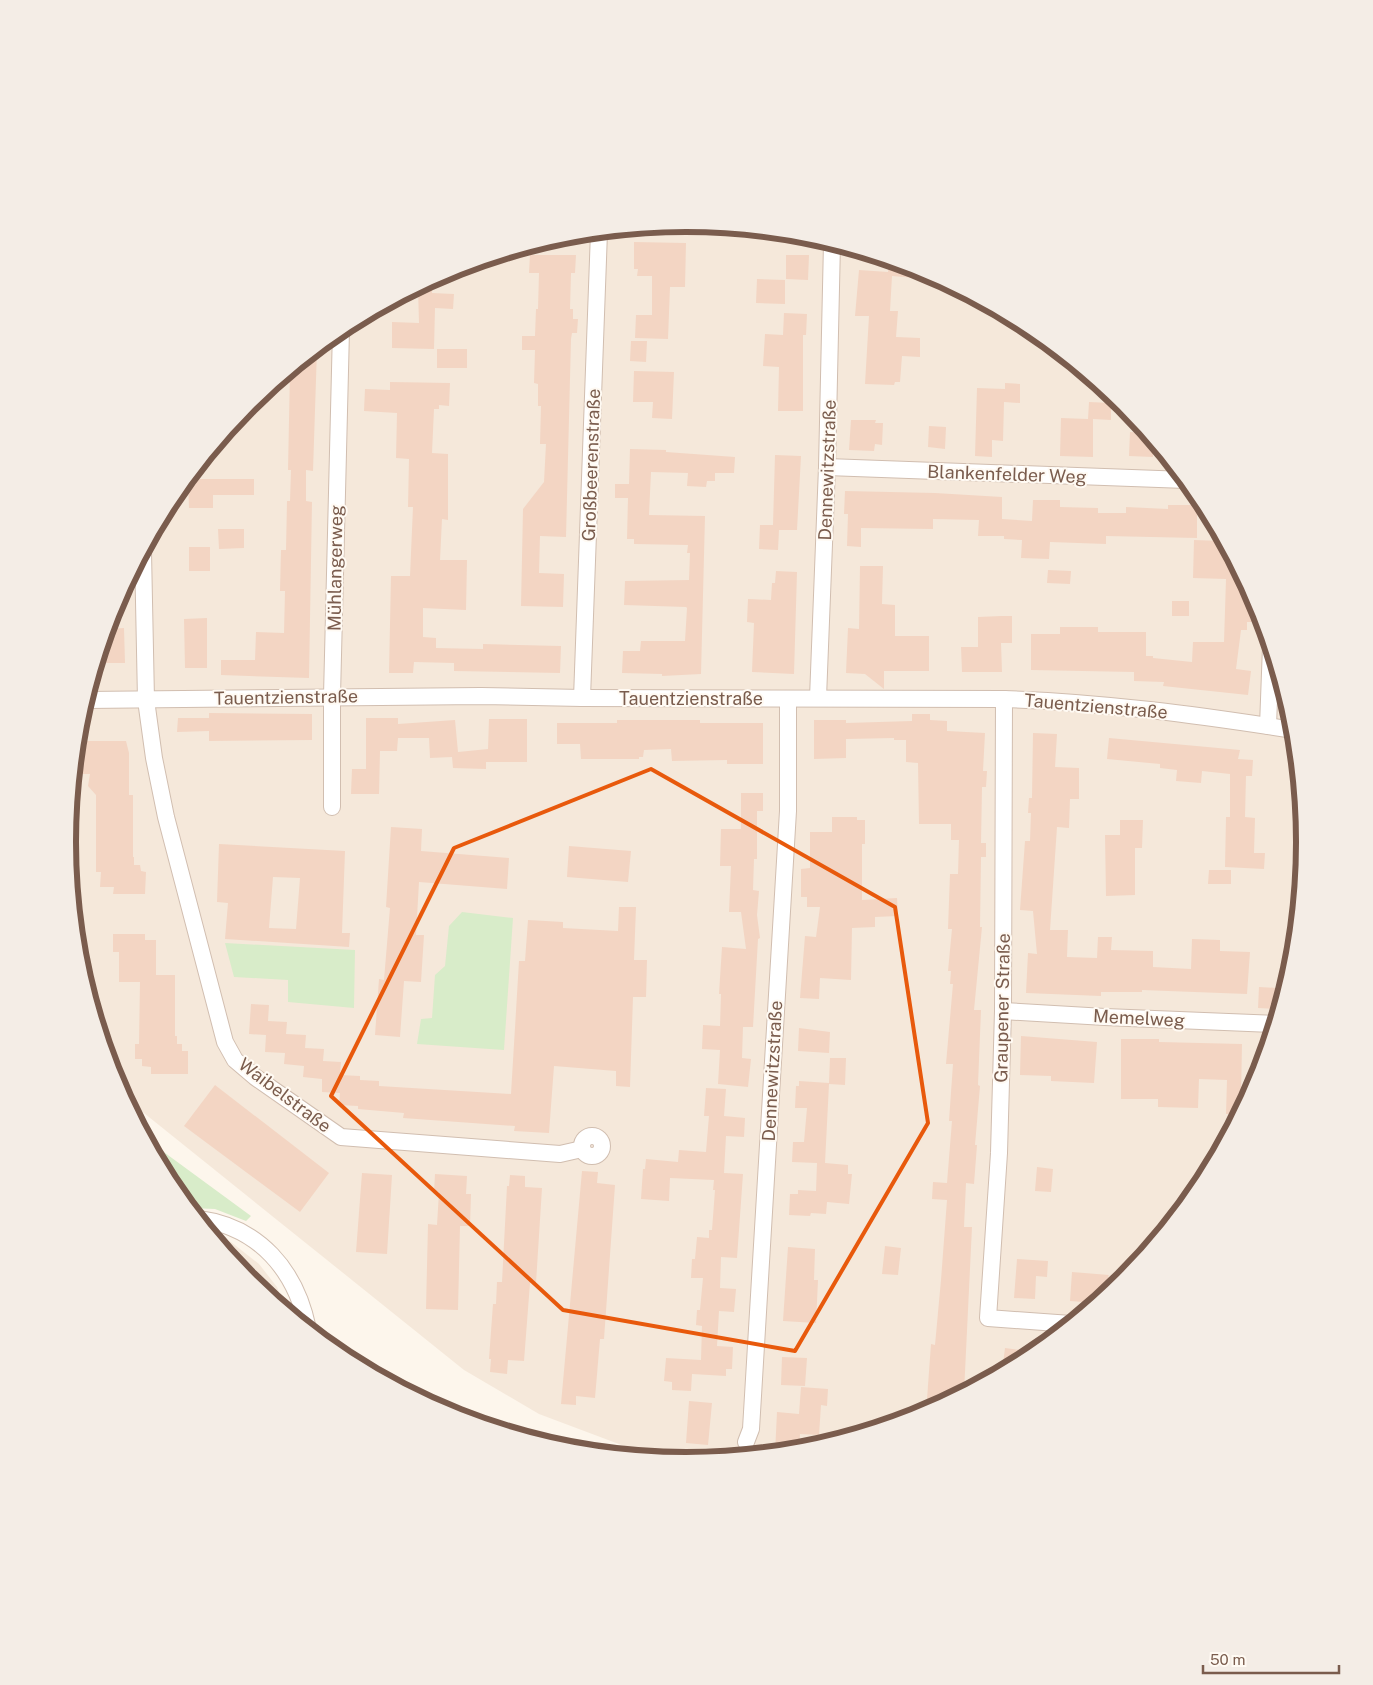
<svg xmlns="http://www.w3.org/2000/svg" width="1373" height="1685" font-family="'Public Sans',sans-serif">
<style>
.residential{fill:#f5e8da}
.green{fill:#d8ecc9}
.building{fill:#f3d5c3;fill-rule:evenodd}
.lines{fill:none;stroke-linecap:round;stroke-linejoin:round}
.street-casing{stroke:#d1beb0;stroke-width:18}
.street{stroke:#fff;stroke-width:16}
.marked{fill:none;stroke:#e8590c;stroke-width:4;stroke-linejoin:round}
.labels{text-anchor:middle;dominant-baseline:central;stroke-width:4;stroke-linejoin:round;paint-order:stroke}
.street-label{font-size:18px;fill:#7a5c4d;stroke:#fffaf3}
.rim{fill:none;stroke:#7a5c4d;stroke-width:6}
</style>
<rect width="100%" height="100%" fill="#fdf6ec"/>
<g class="residential">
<polygon points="687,224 808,235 924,271 1031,328 1124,405 1201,499 1258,606 1294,722 1305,843 1294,964 1258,1080 1201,1187 1124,1280 1030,1357 923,1414 807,1450 689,1461 656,1458 539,1414 464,1370 124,1097 115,1079 79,963 68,842 79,721 115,605 172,498 249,405 343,328 450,271 566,235"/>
<polygon points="211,1235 231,1242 259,1264 277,1287 286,1311 249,1280"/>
</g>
<g class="green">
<polygon points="462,912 513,918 504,1050 417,1044 421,1019 432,1018 435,975 445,966 449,926"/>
<polygon points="225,943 355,950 354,1008 288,1002 288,980 234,977"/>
<polygon points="146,1139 251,1216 246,1221 215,1209 190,1208 172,1186"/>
</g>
<g class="building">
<polygon points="634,242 686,243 685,287 670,287 668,339 635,338 636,315 652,315 652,276 637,276 638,269 634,269"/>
<polygon points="530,255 576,255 575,273 571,273 570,309 573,309 573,319 578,319 577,333 572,333 571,339 566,537 540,536 539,573 564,574 563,607 521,606 523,509 544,482 546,444 540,444 541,406 538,406 538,384 534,383 535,350 522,350 522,336 535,336 536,309 538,309 539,273 529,273"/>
<polygon points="786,255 809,255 808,280 786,279"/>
<polygon points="889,260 929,274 928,279 892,276 890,311 898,311 896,337 920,338 920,357 902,356 900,382 895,382 894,385 865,384 869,316 855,316 859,270 888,272"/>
<polygon points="757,279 785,280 785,304 756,303"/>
<polygon points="432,280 432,293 454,294 453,309 435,308 434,349 392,348 392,322 419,323 418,288"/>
<polygon points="784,313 807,314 806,335 803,335 803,411 778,411 779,367 763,366 765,334 783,335"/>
<polygon points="631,341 647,341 646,362 630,361"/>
<polygon points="317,349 313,471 306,470 306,501 312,502 309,678 221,675 221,660 255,660 256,632 284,633 285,591 280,591 281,550 286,550 287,501 290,501 291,470 288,470 290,371"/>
<rect x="437" y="349" width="30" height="19"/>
<polygon points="634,371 674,372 672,419 652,418 653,402 633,402"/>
<polygon points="390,382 450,383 449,406 439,405 439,409 434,409 432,453 448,454 448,520 442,519 440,560 467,560 466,610 423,608 423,637 436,638 436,648 483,649 483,644 561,646 560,673 454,671 454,663 414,662 413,673 389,673 391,576 410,576 413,507 408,507 409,459 396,458 397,413 364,411 365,389 390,390"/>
<polygon points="1005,383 1020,384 1020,403 1004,402 1003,441 992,440 992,457 975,456 977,388 1005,389"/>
<polygon points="1089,402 1111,403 1111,420 1093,419 1093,457 1060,456 1061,418 1088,419"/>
<polygon points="851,420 876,420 875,423 883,423 882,445 875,444 874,451 849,450"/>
<polygon points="929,426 946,427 945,449 928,447"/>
<polygon points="1130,432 1147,433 1153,440 1153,457 1129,456"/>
<polygon points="630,449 666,450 666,452 735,457 734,473 715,473 715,481 707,481 706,487 687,486 688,473 651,472 649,515 705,516 701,674 662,676 662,674 622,673 623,651 640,651 641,641 685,641 687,608 686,607 624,605 625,581 689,580 690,553 687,553 688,545 634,544 634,539 627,539 628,498 615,498 615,484 629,484"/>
<polygon points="775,455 801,456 797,530 779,530 778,550 759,549 760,525 773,525"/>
<polygon points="188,479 254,479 254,495 213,495 213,508 189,508"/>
<polygon points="845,491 935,493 1002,497 1002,519 1032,521 1033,500 1060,500 1060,507 1098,508 1098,513 1126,513 1126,507 1168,509 1168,505 1197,505 1197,538 1106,536 1106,544 1050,542 1049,559 1021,558 1022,540 1004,539 1004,536 978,536 979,520 933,519 933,529 861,528 861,547 847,546 848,514 844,514"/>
<polygon points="218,529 244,529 244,548 219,549"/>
<polygon points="1194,540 1222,541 1222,555 1232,556 1253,595 1252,622 1247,622 1247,630 1241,630 1236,669 1251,671 1248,695 1163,686 1164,682 1134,681 1134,672 1031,670 1031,634 1060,634 1060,627 1098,627 1098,632 1146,632 1146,656 1153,656 1153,658 1192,662 1193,642 1224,642 1226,579 1193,578"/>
<rect x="189" y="547" width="21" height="24"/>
<polygon points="860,566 883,566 882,604 895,605 895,636 929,636 929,671 884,671 884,689 865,674 846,673 848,628 859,629"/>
<polygon points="1048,570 1071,571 1070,584 1047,583"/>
<polygon points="776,571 797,572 794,674 752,672 754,623 747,622 748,599 771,600 772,583 775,583"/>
<rect x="1172" y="601" width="17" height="15"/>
<polygon points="1001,616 1012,616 1012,643 1001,643 1002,672 962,672 961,647 978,647 978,617"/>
<polygon points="207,618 207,668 185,668 184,619"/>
<polygon points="124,628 125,663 97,663 108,629"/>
<polygon points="209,713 312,714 312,740 209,741 209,731 177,732 178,718 209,718"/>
<polygon points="912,714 930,714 930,720 947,721 947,731 985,733 983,771 987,771 986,787 982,787 981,843 986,843 986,857 981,857 980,927 982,927 974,1010 981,1010 978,1085 980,1086 975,1145 977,1145 974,1184 966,1183 964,1227 972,1227 964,1393 926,1413 931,1344 935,1345 941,1280 947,1200 932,1199 933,1182 947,1183 952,1121 949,1121 953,1064 946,1064 953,984 950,984 951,971 948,971 952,929 948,929 950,874 958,874 959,840 951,840 951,824 919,824 918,763 906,762 906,740 894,740 894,738 846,739 846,758 814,759 814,720 846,720 846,723 912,721"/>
<polygon points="366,718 398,718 398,724 455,720 458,752 488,749 489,719 527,719 527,762 486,762 486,769 453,768 452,757 430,758 429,738 398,738 397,751 380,751 379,794 351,794 352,769 366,769"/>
<polygon points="617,720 700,720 700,723 763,723 763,764 727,764 727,760 672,761 671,749 644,750 643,757 639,757 639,759 581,759 580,744 557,744 557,723 617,723"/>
<polygon points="1033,733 1057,734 1055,767 1079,768 1079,799 1070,799 1069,828 1057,827 1050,930 1068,930 1067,957 1097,958 1098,937 1112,937 1111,950 1153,951 1153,967 1191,969 1192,939 1220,940 1220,951 1250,952 1247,994 1142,990 1142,992 1101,992 1101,996 1026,993 1028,953 1037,954 1033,911 1020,910 1025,841 1030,841 1031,813 1028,813 1029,798 1032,798"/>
<polygon points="1109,738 1240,750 1238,759 1253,760 1252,776 1246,776 1245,817 1255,818 1254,853 1265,853 1264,869 1225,867 1226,817 1230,817 1230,774 1202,771 1201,783 1176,781 1177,770 1160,768 1160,764 1107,759"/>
<polygon points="83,741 126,741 129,753 129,795 133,795 133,857 134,857 134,865 140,865 141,871 146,872 145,894 113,894 114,887 100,887 101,872 96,872 96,795 88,786 90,774 74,774 77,744 83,743"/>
<polygon points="741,793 763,793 763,811 757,811 757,859 754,859 753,890 759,891 757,915 760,938 758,939 753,1027 743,1027 742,1058 751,1059 748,1087 718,1084 720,1050 702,1049 703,1025 720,1026 721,994 719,994 722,947 746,949 741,912 729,912 731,866 720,866 721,829 741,829"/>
<polygon points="832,817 857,817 857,820 865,820 865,844 862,844 862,900 897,898 898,916 875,917 875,927 852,928 851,980 820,978 819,999 800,998 805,936 816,937 820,907 807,907 807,897 801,897 801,869 810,868 810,832 832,832"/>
<polygon points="1120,820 1143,820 1142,848 1135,848 1135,895 1106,896 1105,835 1120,835"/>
<polygon points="391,827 422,829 421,851 509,858 507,889 419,882 416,935 424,935 421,982 404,981 400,1037 375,1035 379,979 384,980 390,908 386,907"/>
<path d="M219,844L345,851L342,933H350L349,947L225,939L228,903L217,902ZM273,877L300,878L296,929L269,928Z"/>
<polygon points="569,846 631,851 628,882 567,877"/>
<polygon points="1209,870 1231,870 1231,884 1208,884"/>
<polygon points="619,907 636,907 634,960 647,960 646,997 633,997 630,1087 616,1086 616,1071 554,1066 549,1133 514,1131 515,1126 403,1118 404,1113 358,1109 358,1106 339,1105 340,1093 322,1092 322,1079 303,1077 304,1066 284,1064 285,1053 265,1052 266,1035 249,1034 251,1004 269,1005 268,1021 287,1022 286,1034 306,1035 305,1048 324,1049 323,1061 341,1062 340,1075 360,1076 360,1080 379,1081 379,1086 511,1094 519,961 525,961 528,920 563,922 563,928 618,931"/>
<polygon points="113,934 145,934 145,940 156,940 156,975 175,975 175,1036 177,1036 177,1044 182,1044 182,1051 188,1051 188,1074 151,1074 151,1067 142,1066 142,1059 135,1059 135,1044 139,1044 140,982 119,982 119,952 113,952"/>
<polygon points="1259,987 1277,988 1276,1009 1258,1008"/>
<polygon points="799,1028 830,1032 829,1053 798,1051"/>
<polygon points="1021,1036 1097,1042 1094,1083 1051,1081 1051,1076 1020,1075"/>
<polygon points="1121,1039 1159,1039 1159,1042 1242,1044 1241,1096 1249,1097 1240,1114 1226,1114 1227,1080 1199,1079 1198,1108 1158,1107 1158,1099 1121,1099"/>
<polygon points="830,1058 846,1058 845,1085 829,1084 825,1163 848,1165 848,1174 852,1174 849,1204 827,1202 826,1214 811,1213 810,1216 789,1215 790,1194 798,1194 798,1190 816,1191 817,1163 792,1162 793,1142 804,1142 807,1108 795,1108 796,1086 799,1086 799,1081 829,1083"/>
<polygon points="215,1085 329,1173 300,1212 184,1126"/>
<polygon points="706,1088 726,1089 724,1116 745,1118 744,1137 726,1136 724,1173 743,1174 737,1258 721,1257 720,1288 736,1289 734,1312 719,1311 717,1346 733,1347 732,1369 726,1369 726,1376 692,1374 691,1391 672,1390 672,1382 664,1381 666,1358 701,1360 702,1326 696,1325 697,1310 700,1310 703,1278 691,1278 692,1259 695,1259 697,1237 709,1238 709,1230 712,1230 715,1190 713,1190 714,1180 670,1178 669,1201 641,1199 643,1169 645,1169 646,1159 678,1162 679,1150 706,1152 709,1116 704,1116"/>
<polygon points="1037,1167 1053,1169 1051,1192 1035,1191"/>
<polygon points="582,1171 598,1172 597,1183 615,1185 604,1339 600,1339 595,1398 576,1396 576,1405 561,1404"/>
<polygon points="362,1173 392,1175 387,1254 356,1252"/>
<polygon points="435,1174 467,1176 466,1194 471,1194 470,1226 460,1226 458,1310 426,1309 428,1224 437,1225 439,1192 434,1192"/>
<polygon points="510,1175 525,1176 525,1187 542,1188 536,1283 530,1283 524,1361 508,1360 507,1374 490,1372 491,1359 489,1359 493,1304 496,1304 497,1282 502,1282 507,1186 509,1186"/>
<polygon points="885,1246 901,1248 898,1275 882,1274"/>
<polygon points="788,1247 815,1249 814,1280 818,1280 816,1323 783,1321"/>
<polygon points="1017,1259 1048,1261 1047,1277 1036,1276 1035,1299 1014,1298"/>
<polygon points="1072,1272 1109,1275 1108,1277 1126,1278 1096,1303 1070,1301"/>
<polygon points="1005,1348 1037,1352 1002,1372"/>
<polygon points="782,1357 807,1358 805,1386 781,1385"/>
<polygon points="801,1387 828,1389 827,1406 821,1405 819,1435 800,1434 799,1450 775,1453 777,1412 799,1414"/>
<polygon points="689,1401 712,1403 708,1445 686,1443"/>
</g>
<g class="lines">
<g class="street-casing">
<g id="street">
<polyline points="827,467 1186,480"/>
<polyline points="143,552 146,700 154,758 166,817 225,1042 235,1060 255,1077 341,1137 560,1154 582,1149"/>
<polyline points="582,698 599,232"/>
<polyline points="818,698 827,467 832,243"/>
<polyline points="1004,699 1003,1011 999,1153 988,1318 1071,1324"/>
<path d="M86,700L481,696L582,698L1004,699C1102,702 1198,715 1294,730"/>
<polyline points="1268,726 1271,646"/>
<polyline points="332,807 332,696 341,330"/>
<polyline points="1003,1011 1105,1017 1275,1024"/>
<circle cx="592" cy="1146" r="10"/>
<path d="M199,1219C259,1227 296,1270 308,1329"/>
<polyline points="746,1442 751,1429 788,811 788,699"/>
</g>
</g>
<use href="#street" class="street"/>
</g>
<path class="marked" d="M651,769L895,907L928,1123L795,1351L563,1310L331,1096L454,848Z"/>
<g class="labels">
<g class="street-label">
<text transform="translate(591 465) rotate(-88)">Großbeerenstraße</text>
<text transform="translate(827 470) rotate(-88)">Dennewitzstraße</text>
<text transform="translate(1007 474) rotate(2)">Blankenfelder Weg</text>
<text transform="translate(335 568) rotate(-89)">Mühlangerweg</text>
<text transform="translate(286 697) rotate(-1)">Tauentzienstraße</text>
<text x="691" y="698">Tauentzienstraße</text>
<text transform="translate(1096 706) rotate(5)">Tauentzienstraße</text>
<text transform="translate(1002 1008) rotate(-89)">Graupener Straße</text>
<text transform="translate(1139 1018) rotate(3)">Memelweg</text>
<text transform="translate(772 1071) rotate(-87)">Dennewitzstraße</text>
<text transform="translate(285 1095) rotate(37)">Waibelstraße</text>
</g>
</g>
<path d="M0 0H1373V1685H0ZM76 842a610 610 0 1 1 1220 0a610 610 0 1 1-1220 0Z" fill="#f4ede6" fill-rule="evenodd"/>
<path class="rim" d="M76 842a610 610 0 1 1 1220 0a610 610 0 1 1-1220 0Z"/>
<path d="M1203 1665v8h136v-8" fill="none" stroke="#7a5c4d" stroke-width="2.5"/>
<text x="1210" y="1665" font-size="15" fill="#7a5c4d" stroke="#fffaf3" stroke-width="4" paint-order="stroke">50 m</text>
</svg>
